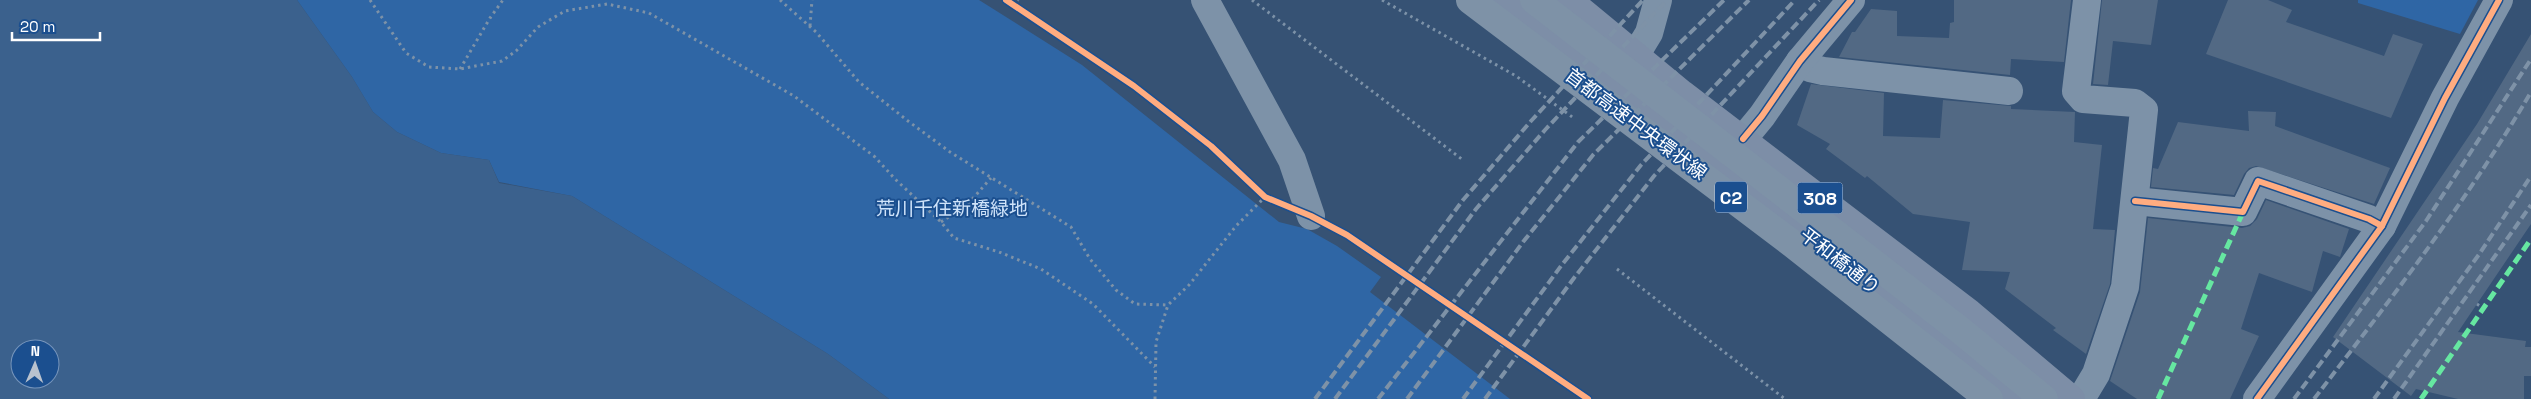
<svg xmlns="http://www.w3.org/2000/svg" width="2531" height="399" font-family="'Space Grotesk','Noto Sans JP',sans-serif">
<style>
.green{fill:#2f66a5}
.water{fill:#3b618d;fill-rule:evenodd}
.building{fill:#526984}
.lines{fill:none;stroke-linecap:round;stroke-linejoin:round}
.path{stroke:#7d92a8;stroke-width:3;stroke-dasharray:2.5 4;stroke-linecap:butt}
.minor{stroke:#7d92a8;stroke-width:28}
.major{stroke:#7d8ea7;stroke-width:28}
.rail{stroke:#7e92a7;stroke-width:4;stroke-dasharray:9 4;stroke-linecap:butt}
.highway-bridge{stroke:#7e92a7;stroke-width:28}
.quiet{stroke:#66e7a1;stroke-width:5;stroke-dasharray:10 5;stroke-linecap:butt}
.cycleway-casing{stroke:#1b4f8f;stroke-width:9}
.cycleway{stroke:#ffac80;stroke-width:6}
.labels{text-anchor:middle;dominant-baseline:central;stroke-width:4;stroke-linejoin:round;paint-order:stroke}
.shield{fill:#1b4f8f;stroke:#bbcadd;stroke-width:1}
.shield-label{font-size:18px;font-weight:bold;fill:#fff}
.street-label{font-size:19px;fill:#fff;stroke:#1b4f8f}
.park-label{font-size:19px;fill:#cfe3fa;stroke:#1b4f8f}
</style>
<rect width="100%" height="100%" fill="#365274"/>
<g class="green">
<polygon points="297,0 979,0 1082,65 1279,222 1307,229 1337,246 1381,277 1370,292 1510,399 889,399 828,354 572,196 499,182 489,160 441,153 397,132 373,112 352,77"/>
<polygon points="2358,0 2478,0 2460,34 2358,3"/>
</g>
<path class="water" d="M0,0H297L352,77L373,112L397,132L441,153L489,160L499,183L572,196L828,354L889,399H0ZM20,349H50V379H20Z"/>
<g class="building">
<polygon points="1954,0 2071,0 2064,62 2011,59 2010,75 1839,57 1852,32 1855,32 1871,9 1897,11 1897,36 1949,38 1950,23 1954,22"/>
<polygon points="2102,0 2158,0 2151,45 2113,41 2108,85 2093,84"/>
<polygon points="2228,0 2268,0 2292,10 2286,22 2384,56 2393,34 2423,44 2391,118 2206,54"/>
<polygon points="2531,34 2531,224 2458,332 2526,341 2525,347 2531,347 2531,376 2524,376 2524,399 2458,399 2416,389 2411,396 2333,337 2477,124"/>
<polygon points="1811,84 1884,93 1883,136 1940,138 1943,100 2011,106 2011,109 2075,112 2074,142 2102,145 2093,229 2115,230 2110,284 2086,354 2053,330 2056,328 2005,289 2010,272 1962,270 1970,222 1913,214 1867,176 1865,178 1826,149 1830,144 1797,125"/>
<polygon points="2248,111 2276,112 2275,126 2390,168 2374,204 2256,166 2249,168 2244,174 2234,195 2151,187 2153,168 2158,169 2178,122 2249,131"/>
<polygon points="2266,200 2349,229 2340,257 2323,251 2312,292 2259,273 2241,329 2259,336 2230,399 2137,399 2110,381 2140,292 2148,218 2242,228 2250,226 2257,219"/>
</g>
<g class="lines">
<g class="path">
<polyline points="370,0 406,53 429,67 460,69 502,61 516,51 538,27 565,11 607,4 649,13 794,96 875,157 895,179 941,222 954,238 999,252 1041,269 1093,304 1155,367"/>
<polyline points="780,0 816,32 859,82 908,121 950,152 1071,227 1090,259 1116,290 1135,304 1168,305"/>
<polyline points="1252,0 1463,160"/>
<polyline points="1382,0 1516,76 1575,119"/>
<polyline points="1014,6 1018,0"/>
<polyline points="810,26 812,0"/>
<polyline points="460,69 490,18 503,0"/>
<polyline points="941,222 968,204 991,178"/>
<polyline points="1617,269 1785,399"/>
<polyline points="2477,304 2483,308"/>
<polyline points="1155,399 1156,342 1168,305 1189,285 1236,226 1265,197"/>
</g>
<g class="minor">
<polyline points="1205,0 1292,160 1311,216"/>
<polyline points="1635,56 1649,33 1658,0"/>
<polyline points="1800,61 1810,68 1823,71 2009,91"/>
<polyline points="1743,139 1762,116 1800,61 1851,0"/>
<polyline points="2135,201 2243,212 2258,181 2369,219 2382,226 2257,399"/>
<polyline points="2382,226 2445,98 2499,0"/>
<polyline points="2081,399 2096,374 2125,287 2144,110 2135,103 2083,99 2076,91 2087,0"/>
</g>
<g class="major">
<path d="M1497,0C1671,129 1846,260 2013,399"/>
<polyline points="1568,0 1682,94 1969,313 2071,399"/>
</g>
<g class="rail">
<polyline points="1315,399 1463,200 1531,121 1643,0"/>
<polyline points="1335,399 1476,209 1545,130 1667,0"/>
<polyline points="1378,399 1578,142 1724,0"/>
<polyline points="1407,399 1523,242 1593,155 1749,0"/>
<polyline points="1463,399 1561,266 1641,165 1795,0"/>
<polyline points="1485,399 1574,278 1654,176 1819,0"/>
<polyline points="2294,399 2426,221 2531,59"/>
<path d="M2314,399C2390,300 2468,200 2531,92"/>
<polyline points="2374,399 2480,253 2531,176"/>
<polyline points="2394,399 2531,205"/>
</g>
<g class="highway-bridge">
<polyline points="1470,0 1790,242 1989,399"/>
<polyline points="1534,0 1960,330 2044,399"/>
</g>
<g class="quiet">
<polyline points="2158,399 2243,212"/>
<polyline points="2421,399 2531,239"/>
</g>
<g class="cycleway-casing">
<g id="cycleway">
<polyline points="1006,0 1134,86 1211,146 1265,197 1311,216 1347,235 1588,399"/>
<polyline points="1743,139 1762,116 1800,61 1851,0"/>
<polyline points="2135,201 2243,212 2258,181 2369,219 2382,226 2257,399"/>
<polyline points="2382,226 2445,98 2499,0"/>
</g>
</g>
<use href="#cycleway" class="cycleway"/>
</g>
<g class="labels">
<g class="shield">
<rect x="1715" y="181.5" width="32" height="31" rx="4"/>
<rect x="1797.5" y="182.5" width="45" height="31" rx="4"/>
</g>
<g class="shield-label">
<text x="1731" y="197">C2</text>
<text x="1820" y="198">308</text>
</g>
<g class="street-label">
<text transform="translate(1636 124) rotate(37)">首都高速中央環状線</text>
<text transform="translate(1840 261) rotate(38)">平和橋通り</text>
</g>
<g class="park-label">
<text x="952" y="208">荒川千住新橋緑地</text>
</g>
</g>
<g transform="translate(35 364) rotate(2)"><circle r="24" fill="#1b4f8f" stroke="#7695bc"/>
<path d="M0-4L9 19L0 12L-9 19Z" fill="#b9c2ce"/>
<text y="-8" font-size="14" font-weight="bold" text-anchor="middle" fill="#ffffff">N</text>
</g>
<path d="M12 32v8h88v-8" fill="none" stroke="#ffffff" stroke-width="2.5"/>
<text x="20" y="32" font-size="15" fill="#ffffff" stroke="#1b4f8f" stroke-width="4" paint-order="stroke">20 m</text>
</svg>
